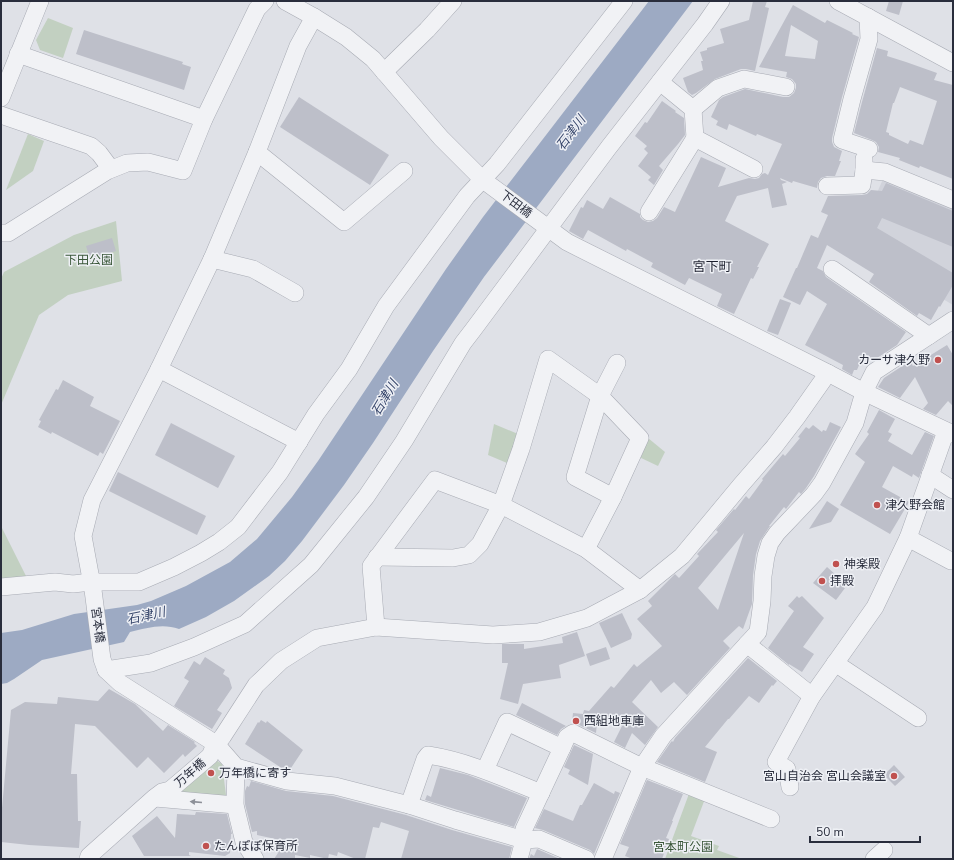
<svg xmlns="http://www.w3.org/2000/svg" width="954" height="860" font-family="'Nunito Sans','Noto Sans JP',sans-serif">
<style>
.built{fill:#d1d3db}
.green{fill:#c2d0c1}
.water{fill:#9daac3}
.building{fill:#bdbfc9;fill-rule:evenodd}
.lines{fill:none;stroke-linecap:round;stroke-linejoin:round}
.street-casing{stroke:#a8abb4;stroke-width:18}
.street{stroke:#f1f2f5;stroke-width:17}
.oneway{fill:#8d9098}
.poi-dot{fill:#c0514f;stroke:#eef0f5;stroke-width:1.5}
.labels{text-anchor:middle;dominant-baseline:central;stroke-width:3;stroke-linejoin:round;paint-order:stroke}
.street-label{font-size:12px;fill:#292d3c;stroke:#eef0f5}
.park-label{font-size:12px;fill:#395638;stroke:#eef0f5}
.poi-label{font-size:12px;fill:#292d3c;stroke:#eef0f5;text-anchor:start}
.water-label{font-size:13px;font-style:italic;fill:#38476c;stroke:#eef0f5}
.neighbourhood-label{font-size:13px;fill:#1c1f2d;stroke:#eef0f5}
</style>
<rect width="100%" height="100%" fill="#dfe1e7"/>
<polygon class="built" points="883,179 953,207 953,305 868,254 874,200"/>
<g class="green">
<polygon points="48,18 73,28 63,58 40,50 36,40"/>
<polygon points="28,134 44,141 33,171 6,190"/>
<polygon points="116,221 122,281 68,295 39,315 1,405 1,279 4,272 74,235"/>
<polygon points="494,424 518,434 514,446 507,463 488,455"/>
<polygon points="648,438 665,452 658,466 639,457"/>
<polygon points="1,526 27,578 1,580"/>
<polygon points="216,760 222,764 226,795 223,799 176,793"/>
<polygon points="690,791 706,796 691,836 719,846 717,850 742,859 665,859"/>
</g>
<path class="water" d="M649,1H693L484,277L433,351L373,443L344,485L302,541L285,561L269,576L234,601L206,617L179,629C163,623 146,628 130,632L124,642L42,660L14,679L7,683L1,684V633L22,630L74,614L137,605L151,601L186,586L230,562L257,539L292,497L318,461L446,269L483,217Z"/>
<g class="building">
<polygon points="753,1 767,1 765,7 769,8 755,71 746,69 741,69 715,79 696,93 692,95 688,92 683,78 703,70 701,61 703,61 700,52 707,50 707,48 724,43 720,29 749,20"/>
<polygon points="889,1 903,1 899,15 886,11"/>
<path d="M793,5L825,23L827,20L853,33L852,34L859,37L842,97L832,138V142L834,147L842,151L839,161H841L835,176H827L821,178L818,182L817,188L793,181L792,183L780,178L781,180L787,182L782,184L787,205L772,208L768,188L737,196L725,221L769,244L757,267H759L753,279L751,278L734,314L717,306L722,294L689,278L685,285L651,267L653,263L627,249L626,251L588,230L583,239L569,231L581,207L583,208L587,200L603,209L610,197L640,214V217L643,220L648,222L653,221L657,218L664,207L675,212L701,157L726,168L718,187L749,178L755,179L759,178L762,174L765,173L768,175L782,144L757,134L756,136L729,124L727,130L716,125L718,121L711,117L719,100L723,97L745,89L783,97H789L794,93L796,88V84L792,79L786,77L787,72L759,67ZM791,25L818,41L815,59L785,56Z"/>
<polygon points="84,30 183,62 182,64 191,67 184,90 76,54"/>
<path d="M877,48L888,51L887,56L906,62L937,73L934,80L953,85V179L920,166L919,168L899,160L900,158L878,152L879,147L876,142L872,140L854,133L862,102ZM900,87L937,101L923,145L910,140L908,144L889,135V133L886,132L893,103H894Z"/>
<polygon points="299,97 389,155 370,185 280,127"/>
<polygon points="662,101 676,111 675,112 684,118 685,135 678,144 659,166 663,170 654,185 648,180 651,177 638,166 648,153 644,149 647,146 635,136 645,122 647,123"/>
<polygon points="886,183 953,211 953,247 882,218 877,228 953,273 953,285 940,307 939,306 931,320 919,313 917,316 869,282 874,274 827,245 817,268 823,271 826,277 906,332 897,345 874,360 864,353 857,370 854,370 852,375 842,369 843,365 805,345 827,304 807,291 800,305 783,297 796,268 797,268 811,235 818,238 828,215 821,212 828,196 862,195 867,194 871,190 882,191"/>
<polygon points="112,238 116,251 90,259 86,246"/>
<polygon points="780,299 791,303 778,335 767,331"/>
<polygon points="947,345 953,355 953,406 948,401 936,415 923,409 928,403 915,377 900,398 878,387 884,378 910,361 913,366"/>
<polygon points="63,380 94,397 90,406 120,421 103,454 100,452 98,456 52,432 51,434 38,427 41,421 39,420 56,389 58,390"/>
<polygon points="879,410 895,419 888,432 892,434 888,441 912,455 925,432 934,436 919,478 913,474 912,477 893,466 882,487 909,502 890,534 840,505 865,462 855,454 869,434 867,432"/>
<path d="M830,422L841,427L814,476L806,488L801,494L799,492L786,509L784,507L769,526H770L760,541L756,554L753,575L752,604L743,629L739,626L723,641L730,648L687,695L674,682L661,693L651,680L632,702L658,727L645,745L632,733L625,748L614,742L622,726L598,713L596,733L577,724L572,723L573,713L583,714L584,710L589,711L611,686L614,688L634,664L637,667L662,646L637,619L652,606L648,601L675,574L679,578L699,556L697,554L718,532L716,530L734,509L735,510L746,496L749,499L763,480L762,479L783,454L785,456L800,438L798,437L806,427L809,429L813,425L822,432L823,430L826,431ZM744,533L718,610L698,588Z"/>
<polygon points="171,423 235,456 218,488 155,455"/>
<polygon points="118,472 206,516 197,535 109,491"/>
<polygon points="827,501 839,509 831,522 809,529"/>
<polygon points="827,567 836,575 833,578 845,588 836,600 813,583"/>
<polygon points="797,596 799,598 802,596 824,618 803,647 814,654 802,672 789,664 789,665 768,648 794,611 788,606"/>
<polygon points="622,613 632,634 631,639 611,648 599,623"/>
<polygon points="577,632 585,656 559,665 561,678 523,684 518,704 500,699 508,663 502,663 502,644 524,644 524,649 563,643 562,637"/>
<polygon points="606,647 610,659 590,666 586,654"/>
<polygon points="205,657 225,670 223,674 229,678 232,688 217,710 222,713 212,729 174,706 189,681 184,678 194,661 200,665"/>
<polygon points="748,658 777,681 773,686 772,685 759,703 749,696 729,719 728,719 705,747 717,752 705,782 657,762 671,742 672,741 673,742 675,738"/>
<polygon points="109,689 135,704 163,731 168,725 195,742 194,743 197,746 185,757 183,754 164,773 148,757 137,768 95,726 75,724 71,774 77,774 78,821 81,821 79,848 29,845 1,842 1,808 2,808 11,710 25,702 57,704 58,697 98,701"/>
<polygon points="522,703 566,726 561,729 557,735 516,715"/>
<polygon points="261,720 266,723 267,721 303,750 289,771 283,769 245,744 258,722 259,723"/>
<polygon points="574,745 593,754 588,785 568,774 570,770 564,767"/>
<polygon points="894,765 905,777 895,786 884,775"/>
<polygon points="440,768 468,775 527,798 514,827 458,810 425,800 427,795 431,797"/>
<polygon points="647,780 683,794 672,821 673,821 666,838 669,839 662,859 633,859 625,856 629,847 620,844"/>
<polygon points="251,781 286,791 333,796 406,815 452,830 512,847 509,859 401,859 409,831 381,822 379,828 373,827 365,859 356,859 338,852 337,856 329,854 328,859 310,855 310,858 295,855 295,859 274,859 278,853 273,849 280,840 257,835 257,831 252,832 245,804 245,791 247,786 249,787"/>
<polygon points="594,783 614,794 615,791 620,793 594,854 590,850 543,830 535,828 544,809 573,821 580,805 582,805"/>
<polygon points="196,812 227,814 232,834 231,834 230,853 225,856 189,852 189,855 191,856 144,856 132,836 157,816 175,838 177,814 195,815"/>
<polygon points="537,849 560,859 529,859 531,854 534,856"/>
</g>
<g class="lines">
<g class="street-casing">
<g id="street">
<polyline points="285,1 314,17 346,37 373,59 441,138 483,180 567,242 828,373 864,392 953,434"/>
<polyline points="838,1 953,63"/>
<polyline points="314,17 298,46 257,152 212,259 159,369 92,500 83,536 93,590 102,659 106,670 120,683 216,744 236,767 287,781 335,786 409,805 455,820 524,840 539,839 586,859"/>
<polyline points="868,17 869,39 852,99 842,140 869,149"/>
<polyline points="18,54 204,119"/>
<polyline points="384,72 427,30 453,1"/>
<polyline points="660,82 693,109 695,138 754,169"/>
<polyline points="1,98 40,1"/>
<polyline points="693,109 718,88 744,79 786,87"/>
<polyline points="1,115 91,146 99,153 111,169"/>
<polyline points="257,152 344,222 404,171"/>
<polyline points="864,170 885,172 953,200"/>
<polyline points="827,186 862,185 864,170 864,159"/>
<polyline points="649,212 695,138"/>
<polyline points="1,233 8,233 107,171 127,163 148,162 183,171 204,119 257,9 265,1"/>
<polyline points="212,259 253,269 295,293"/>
<polyline points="832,269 929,336"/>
<polyline points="159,369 299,442"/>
<polyline points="930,475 953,490"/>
<polyline points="613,497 575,477 600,396 617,363"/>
<polyline points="908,538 951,561"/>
<polyline points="377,557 453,558 469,555 480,544 501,505 521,449 548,359 600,396 640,438 613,497 586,549"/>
<polyline points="1,587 55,582 73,584 91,582 139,582 174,567 201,553 219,542 238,527 280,472 316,414 349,369 386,306 467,196 497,164 624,1"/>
<polyline points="376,627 371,566 435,480 501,505 586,549 640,590"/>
<polyline points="747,644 812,696"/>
<polyline points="835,663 918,718"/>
<polyline points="106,670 151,663 194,647 245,624 311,565 366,497 404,441 463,343 473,330 609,147 705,24 721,1"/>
<polyline points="236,767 235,805 244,842 255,859"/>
<polyline points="485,770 507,722 562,748"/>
<polyline points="790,787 787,769 776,762 812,696 875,607 908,538 946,431"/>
<polyline points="155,798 235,805"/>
<path d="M409,805L425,759L428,755C467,761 504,778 541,793"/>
<polyline points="88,859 89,856 154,798 162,792 170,790 210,756 213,749 223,736 256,685 281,661 317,638 376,627 493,635 539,632 587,618 640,590 682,556 741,485 774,447 797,417 828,373"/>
<polyline points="519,859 524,840 524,829 562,748 567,737 573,733 642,767 771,819"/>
<polyline points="603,859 642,767 663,736 758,632 762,601 763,576 766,556 770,543 777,533 814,494 822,483 855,423 864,392 874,372 953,320"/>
<polyline points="874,859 884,850"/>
</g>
</g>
<use href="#street" class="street"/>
</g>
<defs><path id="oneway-solid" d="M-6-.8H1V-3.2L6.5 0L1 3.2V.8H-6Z"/></defs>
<use class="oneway" href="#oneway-solid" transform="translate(196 802) rotate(-175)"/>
<g class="poi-dot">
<circle cx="938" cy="360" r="4"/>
<circle cx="877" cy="505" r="4"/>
<circle cx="836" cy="564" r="4"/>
<circle cx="822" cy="581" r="4"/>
<circle cx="576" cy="721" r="4"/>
<circle cx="211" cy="773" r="4"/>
<circle cx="894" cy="776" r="4"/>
<circle cx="206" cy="846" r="4"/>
</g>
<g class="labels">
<g class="street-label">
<text transform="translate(516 204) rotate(37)">下田橋</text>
<text transform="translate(98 625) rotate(82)">宮本橋</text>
<text transform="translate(190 773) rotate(-41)">万年橋</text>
</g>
<g class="park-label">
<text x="89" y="260">下田公園</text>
<text x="683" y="847">宮本町公園</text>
</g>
<g class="poi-label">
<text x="930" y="360" text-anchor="end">カーサ津久野</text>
<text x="885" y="505">津久野会館</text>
<text x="844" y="564">神楽殿</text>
<text x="830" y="581">拝殿</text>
<text x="584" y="721">西組地車庫</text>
<text x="219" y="773">万年橋に寄す</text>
<text x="886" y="776" text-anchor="end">宮山自治会 宮山会議室</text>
<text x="214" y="846">たんぽぽ保育所</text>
</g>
<g class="water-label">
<text transform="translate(571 133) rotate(-53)">石津川</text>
<text transform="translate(385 398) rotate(-59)">石津川</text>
<text transform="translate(146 616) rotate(-12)">石津川</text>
</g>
<g class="neighbourhood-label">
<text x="712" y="267">宮下町</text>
</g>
</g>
<rect width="954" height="860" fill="none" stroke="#292d3c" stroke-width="4"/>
<path d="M810 836v6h110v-6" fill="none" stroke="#292d3c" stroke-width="2"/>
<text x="816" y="836" font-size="12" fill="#292d3c" stroke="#eef0f5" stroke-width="3" paint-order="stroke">50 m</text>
</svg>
